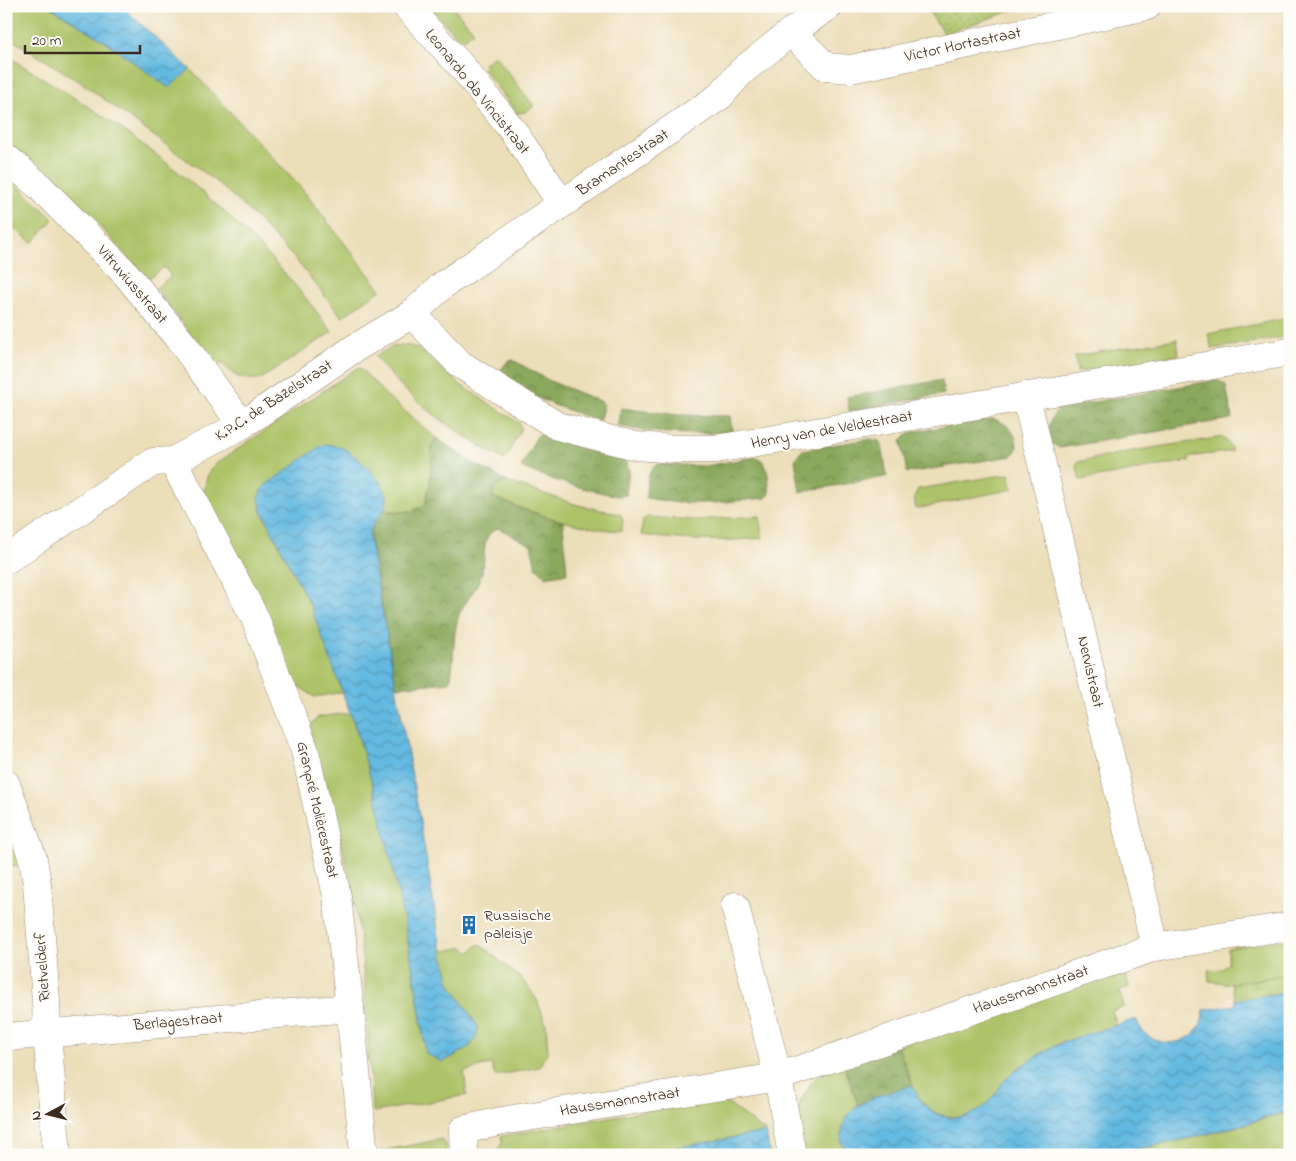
<svg xmlns="http://www.w3.org/2000/svg" width="1296" height="1161" font-family="'Indie Flower',sans-serif">
<style>
.grass{fill:#adc368;stroke:#747643}
.forest{fill:url(#forest-crowns);stroke:#626a3d}
.wetland{fill:url(#wetland-marsh);stroke:#747643}
.park{fill:url(#park-dots);stroke:#747643}
.water{fill:url(#water-waves);stroke:#507280}
.lines{fill:none;stroke-linecap:round;stroke-linejoin:round}
.minor-casing{stroke:#94846c;stroke-width:29}
.minor{stroke:#fff;stroke-width:28}
.labels{text-anchor:middle;dominant-baseline:central;stroke-width:4;stroke-linejoin:round;paint-order:stroke}
.street-label{font-size:16px;fill:#3b2a1e;stroke:#fdfcf7}
.poi-label{font-size:16px;fill:#3b2a1e;stroke:#fdfcf7;text-anchor:start}
</style>
<defs>
<pattern id="forest-crowns" width="20" height="18" patternUnits="userSpaceOnUse" patternTransform="scale(1.25)"><rect width="20" height="18" fill="#8aa95c"/><path d="M2 6a3 3 0 1 1 6 0M12 15a3 3 0 1 1 6 0" fill="none" stroke="#728a4b"/></pattern>
<pattern id="wetland-marsh" width="20" height="14" patternUnits="userSpaceOnUse" patternTransform="scale(1.25)"><rect width="20" height="14" fill="#adc368"/><path d="M1 5h8M5 5V1M11 12h8M15 12V8" fill="none" stroke="#8e9f55"/></pattern>
<pattern id="park-dots" width="8" height="8" patternUnits="userSpaceOnUse" patternTransform="scale(1.25)"><rect width="8" height="8" fill="#adc368"/><path d="M2 2h.1M6 6h.1" fill="none" stroke="#8e9f55" stroke-width="1.8" stroke-linecap="round"/></pattern>
<pattern id="water-waves" width="16" height="10" patternUnits="userSpaceOnUse" patternTransform="scale(1.25)"><rect width="16" height="10" fill="#64b9e1"/><path d="M0 5q4-4 8 0t8 0" fill="none" stroke="#5497b6"/></pattern>
</defs>
<rect width="100%" height="100%" fill="#fdfcf7"/>
<filter id="ink" filterUnits="userSpaceOnUse"><feTurbulence type="fractalNoise" baseFrequency=".02" numOctaves="2"/><feDisplacementMap in="SourceGraphic" scale="10" xChannelSelector="R" yChannelSelector="G"/><feConvolveMatrix kernelMatrix="1 2 1 2 8 2 1 2 1" color-interpolation-filters="sRGB"/></filter>
<filter id="wash" filterUnits="userSpaceOnUse"><feTurbulence type="fractalNoise" baseFrequency=".0096" numOctaves="4" result="noise"/><feDisplacementMap in="SourceGraphic" scale="20" xChannelSelector="R" yChannelSelector="G"/><feGaussianBlur stdDeviation="1.12" result="paint"/><feColorMatrix in="noise" values="0 0 0 0 0 0 0 0 0 0 0 0 0 0 0 0 0 1.4 0 .05"/><feComposite in="paint" operator="in"/></filter>
<g filter="url(#wash)">
<rect width="100%" height="100%" fill="#eddeba"/>
<g class="grass">
<polygon points="6,6 49,6 106,42 168,87 190,69 302,189 381,290 342,317 295,259 255,217 218,183 82,83 6,36"/>
<polygon points="429,6 452,6 474,31 463,40 460,40"/>
<path d="M6,55C46,81 89,105 127,133C206,190 275,254 332,332L261,379C241,380 234,378 222,362L215,367L156,288L171,276L164,267L148,279L95,221L6,141Z"/>
<polygon points="495,55 534,106 525,112 517,113 483,69 484,64"/>
<polygon points="6,174 52,218 52,221 33,242 31,242 6,221"/>
<polygon points="1288,318 1290,336 1212,349 1208,334"/>
<polygon points="1177,339 1179,355 1077,372 1075,356"/>
<path d="M402,345L410,346L419,349L462,386L519,423L521,428L505,460C457,434 408,400 375,356L392,347Z"/>
<path d="M357,368L361,369L387,396L436,438L432,445L430,484L425,505C408,514 402,512 384,510L387,498L381,482L259,497L261,509L311,607L343,692L315,697L298,686L295,688L204,492C206,479 207,471 217,463Z"/>
<polygon points="1223,437 1229,444 1232,451 1189,457 1189,461 1080,480 1076,464 1078,462 1132,451"/>
<polygon points="1009,474 1013,489 916,509 914,498 918,489"/>
<path d="M508,482L578,505L620,514L623,521L621,531C577,528 533,514 493,497L494,489L502,483Z"/>
<path d="M760,516L762,538C722,542 682,541 641,535L643,520L647,517L694,520Z"/>
<path d="M351,713C388,824 409,939 426,1053L443,1062L471,1046L478,1027L450,983L441,948L446,951L464,947L470,953L477,945L480,944L523,980L537,1000L546,1024L548,1051L539,1067L495,1076L491,1064L464,1072L467,1095L374,1112L372,1110C368,1053 367,995 360,939C351,867 329,796 308,728L318,717Z"/>
<polygon points="6,825 20,865 6,866"/>
<polygon points="1290,939 1290,974 1231,984 1209,981 1208,970 1222,969 1228,963 1228,948"/>
<path d="M1124,968L1129,987L1119,991L1124,1007L1112,1011L1117,1025C1092,1034 1063,1039 1041,1053C1031,1061 1016,1069 1008,1078C1000,1086 994,1097 986,1105C979,1112 969,1117 959,1117C917,1119 909,1077 898,1046Z"/>
<polygon points="844,1064 858,1105 854,1107 848,1151 851,1155 803,1155 798,1111 800,1102 812,1082 822,1073"/>
<polygon points="725,1097 727,1103 766,1132 633,1155 494,1155 502,1143 501,1136"/>
<path d="M1290,1111V1152L1282,1155H1101C1165,1146 1228,1130 1290,1111Z"/>
<polygon points="442,1139 445,1143 447,1155 376,1155 377,1152"/>
</g>
<g class="forest">
<polygon points="513,360 550,381 602,402 604,405 599,421 554,405 536,397 498,373 508,361"/>
<polygon points="942,380 944,394 849,411 847,397"/>
<path d="M1217,380L1226,385L1232,418L1231,419L1060,448L1051,443C1048,428 1048,418 1061,408Z"/>
<path d="M621,408L678,415L730,416L732,431C694,436 656,434 617,426Z"/>
<path d="M992,419C1007,422 1018,433 1017,449L1012,456L907,473L901,441L906,435L912,432Z"/>
<path d="M541,434L591,452L626,461L629,470L626,495L618,496C584,489 552,481 521,467L537,436Z"/>
<path d="M436,438L477,465L508,482L502,483L494,489L493,497L516,507L563,522L567,573L546,577L536,567L531,545L498,528C479,536 487,554 482,572C480,580 475,589 470,596C467,602 462,607 460,612C452,631 455,661 450,682L396,687L369,532L371,525L384,510C402,512 408,514 425,505L430,484L432,445Z"/>
<polygon points="870,439 878,440 882,445 887,476 885,477 800,492 795,460 802,450"/>
<path d="M756,457C770,461 768,482 770,494L766,498L716,503H678L646,498C646,488 647,468 658,464L705,466Z"/>
<polygon points="898,1046 913,1085 865,1101 858,1105 844,1064"/>
</g>
<polygon class="wetland" points="1290,974 1290,992 1235,1000 1231,984"/>
<polygon class="park" points="925,6 1025,6 944,34"/>
<g class="water">
<polygon points="49,6 121,6 190,69 169,88 106,42"/>
<path d="M326,444C333,445 342,447 348,451C359,458 387,485 387,498C387,514 370,521 369,536L420,821L441,948L450,983L478,1027C478,1047 459,1053 443,1062L426,1054L415,979L401,906L376,796L357,732L311,607L261,509L259,497L261,490L266,485L318,448Z"/>
<path d="M1290,992V1111L1286,1112C1226,1130 1164,1146 1101,1155H852L841,1143C841,1099 879,1097 913,1085C917,1095 922,1104 930,1110C947,1122 973,1119 987,1104C995,1096 1000,1085 1008,1077C1018,1068 1031,1059 1042,1053C1070,1037 1106,1029 1136,1019C1138,1022 1139,1027 1142,1030C1156,1048 1185,1046 1198,1029C1202,1023 1203,1016 1204,1010L1235,1005V1000Z"/>
<polygon points="766,1132 770,1155 633,1155"/>
</g>
</g>
<g filter="url(#ink)">
<g class="lines">
<g class="minor-casing">
<g id="minor">
<polyline points="406,6 462,67 513,131 562,204"/>
<polyline points="791,32 826,67 851,69 1147,6"/>
<polyline points="6,158 38,185 126,274 183,344 242,425"/>
<polyline points="412,314 460,364 557,426 636,446 675,449 716,449 1290,352"/>
<polyline points="1026,396 1155,947"/>
<polyline points="173,461 255,618 305,751 337,896 350,1008 364,1155"/>
<polyline points="6,560 153,462 173,461 242,425 355,348 412,314 443,285 720,96 741,72 791,32 829,6"/>
<polyline points="6,784 33,859 37,884 46,1001 47,1033 57,1155"/>
<polyline points="735,906 778,1077 792,1155"/>
<polyline points="6,1037 350,1008"/>
<polyline points="464,1155 463,1130 502,1121 778,1077 1155,947 1290,926"/>
</g>
</g>
<use href="#minor" class="minor"/>
</g>
</g>
<defs>
<g id="building-bare" transform="scale(1.5)"><path d="M-4-6H4V6H1V3H-1V6H-4ZM-2.5-4.3h1.7v1.8h-1.7ZM.8-4.3h1.7v1.8H.8ZM-2.5-1h1.7V.8h-1.7ZM.8-1h1.7V.8H.8Z" fill="#1f6fb2" stroke="#fdfcf7" stroke-width="2.5" paint-order="stroke"/></g>
</defs>
<g fill-rule="evenodd">
<use href="#building-bare" x="469" y="925"/>
</g>
<g class="labels">
<g class="street-label">
<text transform="translate(963 45) rotate(-12)">Victor Hortastraat</text>
<text transform="translate(477 92) rotate(51)">Leonardo da Vincistraat</text>
<text transform="translate(623 163) rotate(-34)">Bramantestraat</text>
<text transform="translate(132 285) rotate(49)">Vitruviusstraat</text>
<text transform="translate(274 401) rotate(-33)">K.P.C. de Bazelstraat</text>
<text transform="translate(832 430) rotate(-10)">Henry van de Veldestraat</text>
<text transform="translate(1090 672) rotate(77)">Nervistraat</text>
<text transform="translate(317 810) rotate(77)">Granpré Molièrestraat</text>
<text transform="translate(43 967) rotate(-94)">Rietvelderf</text>
<text transform="translate(1031 990) rotate(-19)">Haussmannstraat</text>
<text transform="translate(178 1022) rotate(-5)">Berlagestraat</text>
<text transform="translate(620 1102) rotate(-9)">Haussmannstraat</text>
</g>
<g class="poi-label">
<text x="484" y="916">Russische<tspan x="484" dy="18">paleisje</tspan></text>
</g>
</g>
<rect width="1296" height="1161" fill="none" stroke="#fdfcf7" stroke-width="25"/>
<g transform="translate(48 1114) rotate(263)" stroke="#fdfcf7" stroke-width="4" paint-order="stroke">
<path d="M0-4L9 19L0 12L-9 19Z" fill="#3b2a1e"/>
<text y="-8" font-size="14" font-weight="bold" text-anchor="middle" fill="#3b2a1e">N</text>
</g>
<path d="M25 45v8h115v-8" fill="none" stroke="#3b2a1e" stroke-width="2.5"/>
<text x="32" y="45" font-size="15" fill="#3b2a1e" stroke="#fdfcf7" stroke-width="4" paint-order="stroke">20 m</text>
</svg>
